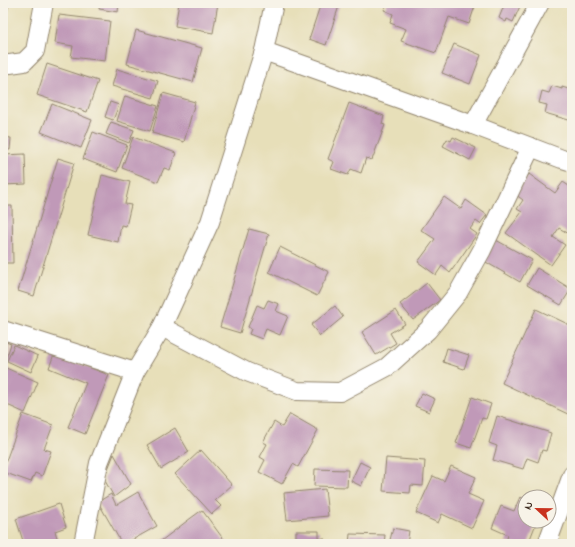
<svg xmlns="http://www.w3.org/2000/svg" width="575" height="547" font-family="'Indie Flower',sans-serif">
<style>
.building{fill:#c099b8}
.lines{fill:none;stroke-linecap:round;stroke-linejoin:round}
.minor-casing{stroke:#91846c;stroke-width:20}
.minor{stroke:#fff;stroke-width:18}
</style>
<rect width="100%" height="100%" fill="#f7f3e8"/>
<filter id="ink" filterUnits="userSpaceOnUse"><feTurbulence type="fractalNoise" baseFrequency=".025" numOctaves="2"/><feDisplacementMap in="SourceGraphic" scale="8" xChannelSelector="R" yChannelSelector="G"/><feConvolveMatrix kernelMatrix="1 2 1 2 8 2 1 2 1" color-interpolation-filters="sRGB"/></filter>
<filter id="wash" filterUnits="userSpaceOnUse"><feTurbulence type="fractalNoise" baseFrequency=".012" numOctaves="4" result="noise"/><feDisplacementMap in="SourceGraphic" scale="16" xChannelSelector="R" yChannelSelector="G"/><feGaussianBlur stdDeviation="0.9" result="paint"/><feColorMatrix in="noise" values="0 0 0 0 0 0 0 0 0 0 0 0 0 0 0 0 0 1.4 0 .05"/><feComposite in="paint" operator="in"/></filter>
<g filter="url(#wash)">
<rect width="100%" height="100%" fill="#e7dfb9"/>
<g id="blocks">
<g class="building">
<polygon points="3,3 9,3 7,12 3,11"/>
<polygon points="100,3 119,3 118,12 99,9"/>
<polygon points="179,3 218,3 213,33 175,26"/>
<polygon points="321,3 340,3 326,45 309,39"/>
<polygon points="387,3 476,3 469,24 449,17 436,53 401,41 406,29 390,23 393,14 384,10"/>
<polygon points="505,3 521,4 513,22 507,19 506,22 499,18"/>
<polygon points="59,15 110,21 105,61 71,57 73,46 55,43"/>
<polygon points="136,30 202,48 193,82 127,64"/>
<polygon points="454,44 481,55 470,84 442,73"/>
<polygon points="47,64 98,81 87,112 37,95"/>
<polygon points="117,69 158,81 153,98 112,86"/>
<polygon points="552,86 562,89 562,87 572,90 572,121 545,113 547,105 539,103 542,91 549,93"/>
<polygon points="163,93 195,102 184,142 152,133"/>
<polygon points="125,96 158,106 150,131 117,121"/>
<polygon points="110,102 119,105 113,120 105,117"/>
<polygon points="349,103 384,116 382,124 385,125 372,160 366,158 361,173 351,169 348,175 331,169 334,162 328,159"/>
<polygon points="52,104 92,120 81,148 41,132"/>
<polygon points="111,122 134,130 129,143 106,134"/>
<polygon points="93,132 127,145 117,172 83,159"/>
<polygon points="3,137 11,138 10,150 3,149"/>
<polygon points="133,137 176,153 170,170 164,168 158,182 122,168"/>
<polygon points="453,137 476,148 470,160 443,146 447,139 451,141"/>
<polygon points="25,154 26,184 3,185 3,155"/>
<polygon points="58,158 74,163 34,296 18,291"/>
<polygon points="529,174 555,193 563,182 572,188 572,231 569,234 559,228 553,237 565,245 551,265 506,233 522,212 517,209 523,200 515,194"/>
<polygon points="102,175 130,182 125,204 131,205 126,226 121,225 118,242 88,235"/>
<polygon points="444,197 461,209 466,200 487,215 480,224 476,221 470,229 477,234 450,273 442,266 436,275 418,262 435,239 421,230"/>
<polygon points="3,206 12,206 13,263 3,263"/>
<polygon points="249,229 269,234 240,333 220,327"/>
<polygon points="496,240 532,260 520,282 484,261"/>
<polygon points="280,247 329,272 317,296 269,272"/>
<polygon points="537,268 571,289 561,305 527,285"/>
<polygon points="427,283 440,300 413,320 400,304"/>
<polygon points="268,300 279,304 276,311 288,316 280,335 266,329 262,339 249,334 251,329 248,327 257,305 264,308"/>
<polygon points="335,306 343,317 320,336 311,325"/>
<polygon points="536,309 572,326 572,411 570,415 502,383"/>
<polygon points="396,310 405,324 390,333 396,343 376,355 362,332"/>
<polygon points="3,341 11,344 5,361 3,360"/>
<polygon points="14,345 38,356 31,372 7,361"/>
<polygon points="447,348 469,355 464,369 443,362"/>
<polygon points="54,354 109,375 85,434 68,427 86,383 49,368"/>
<polygon points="6,368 38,382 25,413 3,403 3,377"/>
<polygon points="422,393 435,399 429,412 415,406"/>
<polygon points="472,397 491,404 486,419 482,418 471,448 456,443"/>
<polygon points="23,414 53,425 44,449 51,451 42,476 35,473 31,482 3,472 3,469"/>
<polygon points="290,414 318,430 298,467 293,464 282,484 259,472 265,460 260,457 267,444 263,442 274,422 282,427"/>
<polygon points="497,416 551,433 546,451 542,450 538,462 527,458 523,469 493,460 497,446 489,443"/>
<polygon points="175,428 189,452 161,469 147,445"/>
<polygon points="201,450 232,485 215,500 221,506 212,514 175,474"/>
<polygon points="114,454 131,484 114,497 104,479"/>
<polygon points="386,458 425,461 423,486 411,485 410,493 383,491"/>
<polygon points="360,462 370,467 361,486 351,481"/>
<polygon points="451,466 476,477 468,494 484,501 472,528 442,514 438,523 416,513 433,476 444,481"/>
<polygon points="315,469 348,470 347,487 314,486"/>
<polygon points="325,489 328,516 287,520 284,493"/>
<polygon points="138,492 157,526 125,544 122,544 98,502 111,494 116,505"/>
<polygon points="520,497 525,499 525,521 537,521 528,544 512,544 506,542 508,535 492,528 501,506 514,511"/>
<polygon points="59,504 66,527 55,531 59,544 24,544 16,519"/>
<polygon points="202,510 227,544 157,544 187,521"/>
<polygon points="393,528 409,531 407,544 389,544"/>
<polygon points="296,531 319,531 319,539 324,538 324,544 296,544"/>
<polygon points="350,534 385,535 384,544 349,544"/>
</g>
</g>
</g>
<g filter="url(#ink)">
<use href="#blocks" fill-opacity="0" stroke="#91846c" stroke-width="1"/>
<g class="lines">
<g class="minor-casing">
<g id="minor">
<polyline points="264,51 473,125 562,159 572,162"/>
<polyline points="3,64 10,64 24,62 35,51 44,3"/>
<polyline points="473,125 540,3"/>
<polyline points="162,327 247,372 297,391 340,392 387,367 428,330 458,293 482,250 531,147"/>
<polyline points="3,330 135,372"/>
<polyline points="83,544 99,463 135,372 162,327 210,222 264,51 274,3"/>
<polyline points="547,544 572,475"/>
</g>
</g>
<use href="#minor" class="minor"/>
</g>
</g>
<rect width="575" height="547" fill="none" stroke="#f7f3e8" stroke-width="16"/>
<g transform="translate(537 509) rotate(292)"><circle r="19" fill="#f7f3e8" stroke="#aca397"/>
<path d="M0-3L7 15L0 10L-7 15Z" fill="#c8321e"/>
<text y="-6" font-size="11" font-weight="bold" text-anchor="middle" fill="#3b2a1e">N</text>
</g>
</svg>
